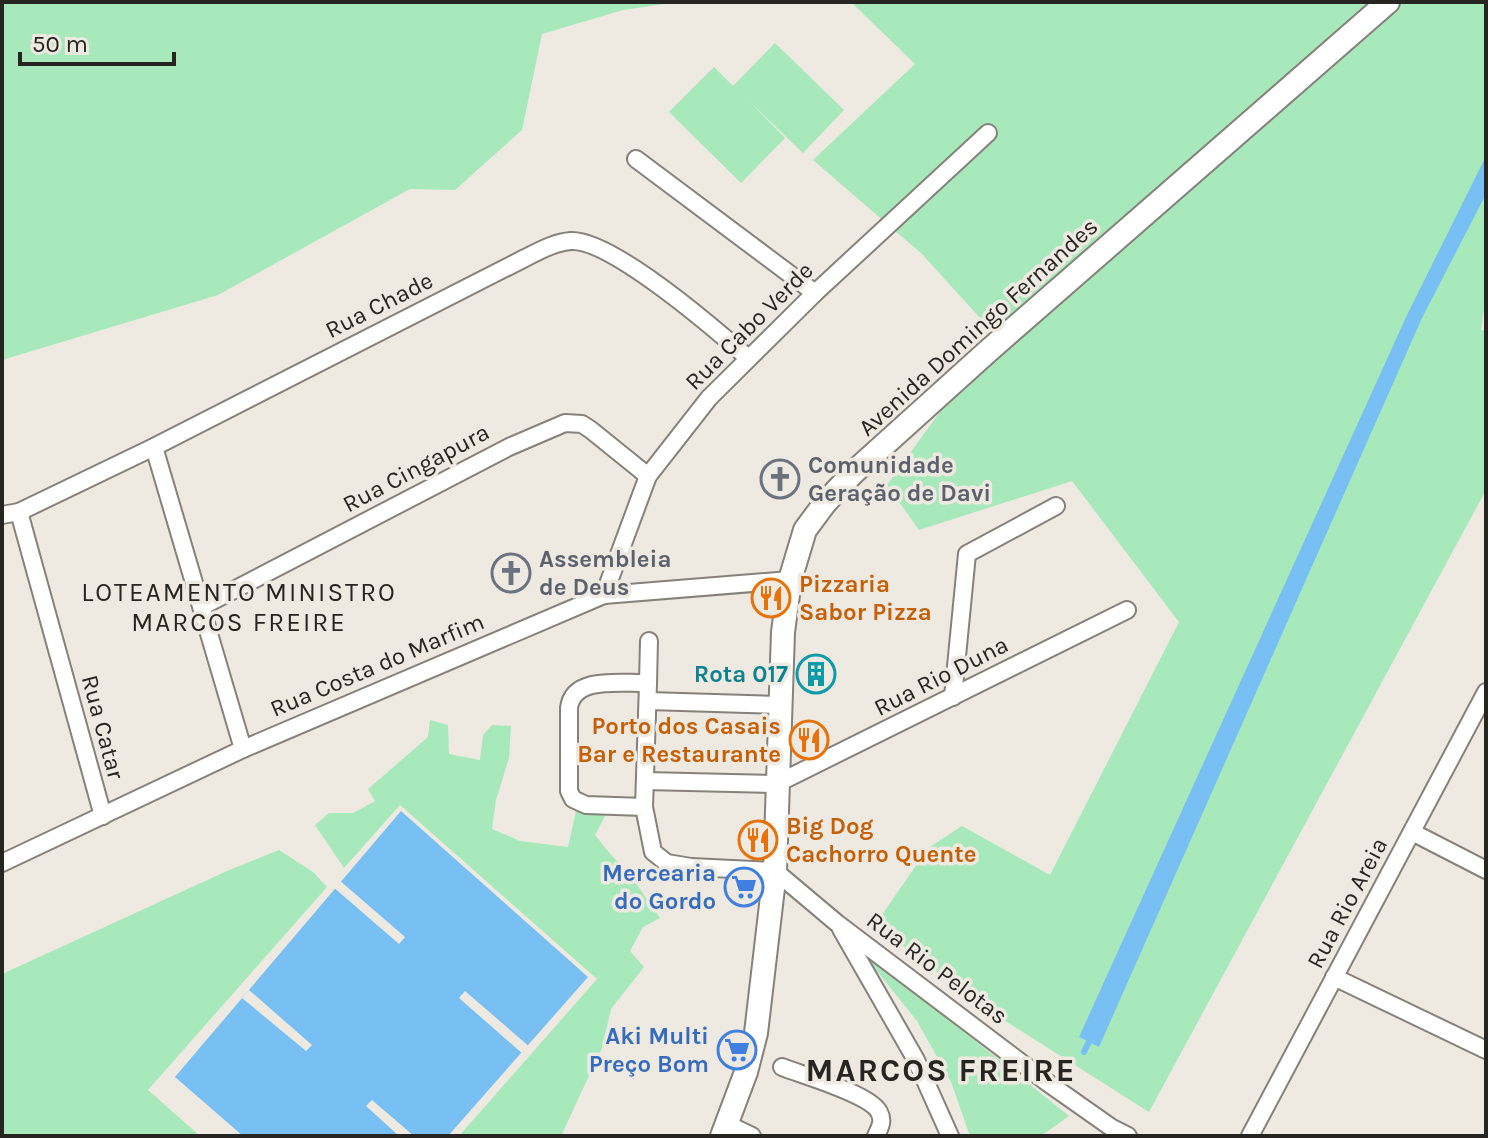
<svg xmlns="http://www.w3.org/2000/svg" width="1488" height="1138" font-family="Karla,sans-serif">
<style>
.green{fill:#a8e9bc}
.water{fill:#78bff3}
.pier{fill:#eee9e1}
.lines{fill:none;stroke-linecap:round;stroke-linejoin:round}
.stream{stroke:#78bff3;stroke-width:6}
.street-casing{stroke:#86817a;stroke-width:20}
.secondary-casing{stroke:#86817a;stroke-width:26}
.street{stroke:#fff;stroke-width:16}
.secondary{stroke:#fff;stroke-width:22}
.labels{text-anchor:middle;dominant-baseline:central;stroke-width:7;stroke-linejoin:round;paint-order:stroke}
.street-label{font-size:24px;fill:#272522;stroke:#eee9e1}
.worship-label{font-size:24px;font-weight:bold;fill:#5b616d;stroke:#eee9e1;text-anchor:start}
.food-label{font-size:24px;font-weight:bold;fill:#c56008;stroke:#eee9e1;text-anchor:start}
.culture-label{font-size:24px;font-weight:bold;fill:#0d838f;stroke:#eee9e1;text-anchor:end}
.shop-label{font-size:24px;font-weight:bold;fill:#366cbe;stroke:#eee9e1;text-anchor:end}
.neighbourhood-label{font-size:26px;letter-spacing:2px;fill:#272522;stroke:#eee9e1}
.district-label{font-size:32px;font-weight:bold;letter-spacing:2px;fill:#272522;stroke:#eee9e1}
</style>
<rect width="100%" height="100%" fill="#eee9e1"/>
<g class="green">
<polygon points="2,2 679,2 623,10 542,34 522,130 455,190 410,189 218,295 2,360"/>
<polygon points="851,2 1486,2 1486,296 1481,330 1486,331 1486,490 1149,1112 983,1007 875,925 928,848 962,826 1050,875 1179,622 1072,481 919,530 887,485 973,366 1000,340 922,254 813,160 915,64"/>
<polygon points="775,43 844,110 803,153 749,101 785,138 741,183 669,112 714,67 733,86"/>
<polygon points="430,720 448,725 449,754 480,760 483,735 492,725 511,726 509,758 496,800 492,829 520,841 568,847 576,811 606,814 595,835 612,856 626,869 660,918 643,927 630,951 644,967 611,1009 602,1048 561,1136 459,1136 597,979 400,805 344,868 315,825 329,813 353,813 375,801 368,789 428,737"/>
<polygon points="279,850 313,872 327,887 148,1090 200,1136 2,1136 2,974 227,871"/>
<polygon points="857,946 1069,1116 1041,1136 970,1136 951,1082 917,1021"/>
</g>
<g class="water">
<polygon points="1486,156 1486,194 1422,318 1099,1047 1079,1037 1407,315"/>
<polygon points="401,811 588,977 448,1136 243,1136 175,1077"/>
</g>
<g class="pier">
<polygon points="338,879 405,937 399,944 332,886"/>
<polygon points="249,990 312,1045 306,1051 242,998"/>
<polygon points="465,991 531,1048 524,1055 459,998"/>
<polygon points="372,1100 414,1136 399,1136 366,1106"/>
</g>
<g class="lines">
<polyline class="stream" points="1084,1052 1092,1035"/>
<g class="street-casing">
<g id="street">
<polyline points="636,159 815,293"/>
<polyline points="154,447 243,749"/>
<polyline points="19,512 103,816"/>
<path d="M2,515L19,512L154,447L525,258C539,251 555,242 571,241C611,239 715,329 747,357"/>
<polyline points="604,595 648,476 709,398 815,293 988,133"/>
<polyline points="203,606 509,447 565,423 582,424 591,430 648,476"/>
<polyline points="648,683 649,641"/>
<polyline points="953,697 967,554 1056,506"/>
<polyline points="648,701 779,705"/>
<polyline points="645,781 776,784 1127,610"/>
<path d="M644,807L586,805L573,799L569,791V708C573,675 623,684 648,683L644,807L653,852L667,863L691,867L775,871L838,924L1048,1083L1112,1128L1128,1136"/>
<polyline points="1412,832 1486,870"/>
<polyline points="2,863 243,749 604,595 790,580"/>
<polyline points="841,929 916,1060 950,1136"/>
<polyline points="1334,977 1486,1050"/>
<path d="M782,1067C802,1075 870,1094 879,1112C884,1121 880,1127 876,1136"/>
<polyline points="727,1124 752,1136"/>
<polyline points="1250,1136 1486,692"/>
</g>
</g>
<g class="secondary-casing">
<polyline id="secondary" points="722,1136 746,1072 756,1033 775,871 783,632 790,580 805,530 825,503 854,472 987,352 1388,2"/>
</g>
<use href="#street" class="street"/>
<use href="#secondary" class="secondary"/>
</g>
<defs>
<g id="church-ring" transform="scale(2)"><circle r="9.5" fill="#eee9e1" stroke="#6b7280" stroke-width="1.5"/><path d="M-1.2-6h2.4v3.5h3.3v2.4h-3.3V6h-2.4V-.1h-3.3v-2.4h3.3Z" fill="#6b7280"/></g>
<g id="restaurant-ring" transform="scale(2)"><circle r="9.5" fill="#eee9e1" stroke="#e8710a" stroke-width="1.5"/><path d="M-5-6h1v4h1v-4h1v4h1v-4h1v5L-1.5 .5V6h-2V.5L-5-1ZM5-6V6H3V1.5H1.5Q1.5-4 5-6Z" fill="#e8710a"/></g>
<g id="building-ring" transform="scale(2)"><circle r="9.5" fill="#eee9e1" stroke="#0f9aa8" stroke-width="1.5"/><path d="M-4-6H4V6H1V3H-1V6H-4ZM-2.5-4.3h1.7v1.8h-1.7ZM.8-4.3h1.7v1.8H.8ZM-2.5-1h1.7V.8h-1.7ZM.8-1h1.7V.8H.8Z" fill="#0f9aa8"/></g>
<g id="supermarket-ring" transform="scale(2)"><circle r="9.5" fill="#eee9e1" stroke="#3f7fe0" stroke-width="1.5"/><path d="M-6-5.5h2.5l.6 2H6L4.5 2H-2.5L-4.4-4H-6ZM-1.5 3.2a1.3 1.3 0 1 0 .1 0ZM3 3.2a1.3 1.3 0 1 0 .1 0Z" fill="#3f7fe0"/></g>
</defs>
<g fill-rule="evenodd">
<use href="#church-ring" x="780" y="479"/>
<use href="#church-ring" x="511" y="573"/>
<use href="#restaurant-ring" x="771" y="598"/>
<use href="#building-ring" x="816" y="674"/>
<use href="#restaurant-ring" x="809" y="740"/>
<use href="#restaurant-ring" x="758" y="840"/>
<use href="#supermarket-ring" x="744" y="887"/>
<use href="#supermarket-ring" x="737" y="1050"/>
</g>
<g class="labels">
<g class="street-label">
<text transform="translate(379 305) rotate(-27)">Rua Chade</text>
<text transform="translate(749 326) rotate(-45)">Rua Cabo Verde</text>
<text transform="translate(978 327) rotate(-42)">Avenida Domingo Fernandes</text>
<text transform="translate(416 468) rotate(-28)">Rua Cingapura</text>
<text transform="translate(377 665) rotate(-23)">Rua Costa do Marfim</text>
<text transform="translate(941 676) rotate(-27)">Rua Rio Duna</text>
<text transform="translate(103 727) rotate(75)">Rua Catar</text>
<text transform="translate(1347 903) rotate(-62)">Rua Rio Areia</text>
<text transform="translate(937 968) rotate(37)">Rua Rio Pelotas</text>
</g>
<g class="worship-label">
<text x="808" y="465">Comunidade<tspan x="808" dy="28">Geração de Davi</tspan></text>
<text x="539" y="559">Assembleia<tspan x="539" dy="28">de Deus</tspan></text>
</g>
<g class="food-label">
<text x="799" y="584">Pizzaria<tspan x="799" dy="28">Sabor Pizza</tspan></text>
<text x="781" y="726" text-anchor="end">Porto dos Casais<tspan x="781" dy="28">Bar e Restaurante</tspan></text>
<text x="786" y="826">Big Dog<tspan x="786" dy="28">Cachorro Quente</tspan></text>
</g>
<g class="culture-label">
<text x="788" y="674">Rota 017</text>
</g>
<g class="shop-label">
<text x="716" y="873">Mercearia<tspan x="716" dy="28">do Gordo</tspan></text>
<text x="709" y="1036">Aki Multi<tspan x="709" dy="28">Preço Bom</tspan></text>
</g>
<g class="neighbourhood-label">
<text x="239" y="592">LOTEAMENTO MINISTRO<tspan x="239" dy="30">MARCOS FREIRE</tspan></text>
</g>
<g class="district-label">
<text x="941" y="1070">MARCOS FREIRE</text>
</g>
</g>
<rect width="1488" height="1138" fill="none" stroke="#272522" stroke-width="8"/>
<path d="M20 52v12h154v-12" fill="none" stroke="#272522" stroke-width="4"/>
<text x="32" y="52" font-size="24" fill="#272522" stroke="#eee9e1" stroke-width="6" paint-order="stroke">50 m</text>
</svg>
